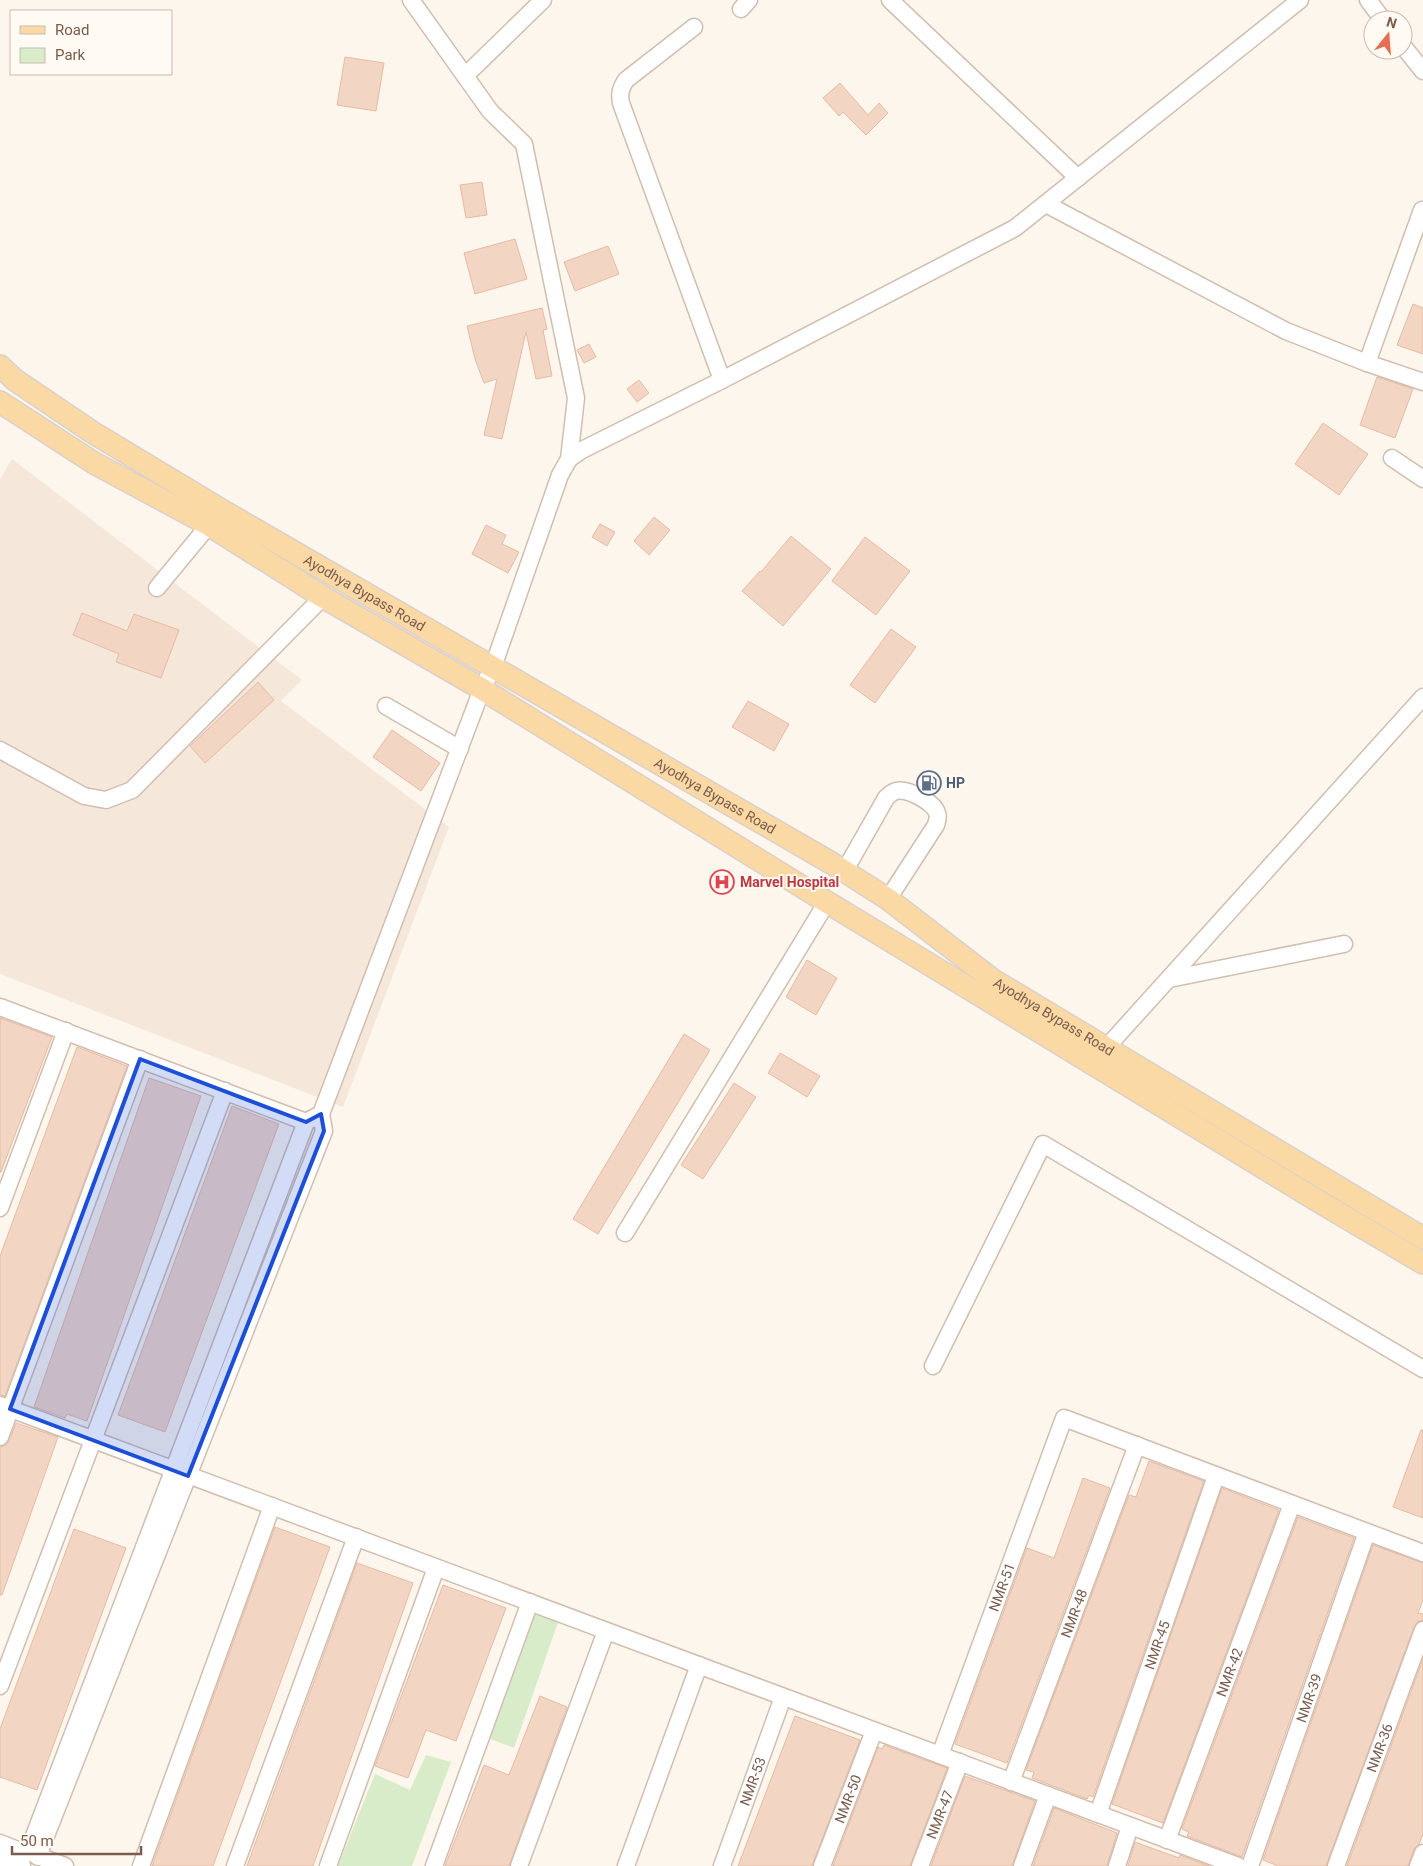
<svg xmlns="http://www.w3.org/2000/svg" width="1423" height="1866" font-family="Roboto,sans-serif">
<style>
.residential{fill:#f5e8da}
.green{fill:#d8ecc9}
.building{fill:#f3d5c3;stroke:#e6bba3}
.lines{fill:none;stroke-linecap:round;stroke-linejoin:round}
.minor-casing{stroke:#d1beb0;stroke-width:19}
.major-casing{stroke:#dad1cd;stroke-width:24}
.minor{stroke:#fff;stroke-width:16}
.major{stroke:#fbd9a5;stroke-width:21}
.marked{fill:#1d4ed8;fill-opacity:0.2;stroke:#1d4ed8;stroke-width:4;stroke-linejoin:round}
.labels{text-anchor:middle;dominant-baseline:central;stroke-width:4;stroke-linejoin:round;paint-order:stroke}
.street-label{font-size:14px;fill:#7a5c4d;stroke:#fffaf3}
.service-label{font-size:14px;font-weight:bold;fill:#4e5e75;stroke:#fffaf3;text-anchor:start}
.health-label{font-size:14px;font-weight:bold;fill:#be3a42;stroke:#fffaf3;text-anchor:start}
</style>
<rect width="100%" height="100%" fill="#fdf6ec"/>
<polygon class="residential" points="12,459 302,680 281,701 449,827 343,1107 0,974 0,479"/>
<g class="green">
<polygon points="530,1602 561,1614 514,1748 477,1734"/>
<polygon points="426,1755 451,1762 412,1866 338,1866 375,1774 410,1790"/>
</g>
<g class="building">
<polygon points="345,57 384,63 376,111 337,105"/>
<polygon points="840,83 868,115 879,103 888,113 866,135 843,112 839,116 823,98"/>
<polygon points="482,182 487,215 466,218 460,185"/>
<polygon points="515,239 527,279 475,294 464,253"/>
<polygon points="608,246 619,274 575,291 564,262"/>
<polygon points="1413,304 1423,308 1423,354 1397,345"/>
<polygon points="542,308 547,329 543,330 552,376 536,379 526,332 502,439 484,435 497,379 484,383 475,359 467,326"/>
<polygon points="589,344 596,357 584,363 577,350"/>
<polygon points="1377,377 1413,389 1395,438 1360,425"/>
<polygon points="639,380 649,393 637,402 627,389"/>
<polygon points="1323,423 1368,454 1339,495 1295,464"/>
<polygon points="654,517 670,530 649,555 634,541"/>
<polygon points="600,524 615,532 607,546 592,537"/>
<polygon points="486,525 506,535 502,544 519,552 508,573 472,554"/>
<polygon points="791,536 831,569 783,626 742,591 760,571 761,572"/>
<polygon points="865,537 910,571 876,615 832,581"/>
<polygon points="82,613 127,631 134,614 179,630 161,678 116,662 119,654 73,635"/>
<polygon points="891,629 916,647 875,703 850,685"/>
<polygon points="258,682 274,700 205,763 190,746"/>
<polygon points="748,701 789,724 774,751 732,727"/>
<polygon points="392,730 440,763 421,791 373,757"/>
<polygon points="807,960 837,978 816,1015 786,997"/>
<polygon points="0,1018 52,1037 1,1172 0,1172"/>
<polygon points="684,1034 710,1050 598,1234 573,1219"/>
<polygon points="77,1047 127,1066 5,1396 0,1395 0,1256"/>
<polygon points="780,1053 820,1076 807,1097 768,1073"/>
<polygon points="149,1078 201,1096 87,1421 67,1414 65,1418 34,1407"/>
<polygon points="734,1083 756,1097 703,1179 681,1165"/>
<polygon points="232,1106 279,1124 165,1432 118,1415"/>
<polygon points="16,1423 58,1437 2,1595 0,1595 0,1447 6,1445 9,1441"/>
<polygon points="1421,1430 1423,1430 1423,1518 1393,1507"/>
<polygon points="1149,1461 1204,1481 1093,1797 1089,1795 1087,1799 1032,1778 1034,1772 1026,1770 1129,1495 1136,1497"/>
<polygon points="1083,1478 1110,1488 1007,1763 955,1744 1027,1548 1054,1558"/>
<polygon points="1222,1488 1279,1510 1163,1823 1112,1804"/>
<polygon points="1298,1517 1354,1538 1242,1857 1187,1836 1189,1832 1182,1829"/>
<polygon points="275,1527 330,1547 213,1866 152,1866"/>
<polygon points="74,1529 126,1548 37,1790 0,1777 0,1729"/>
<polygon points="1373,1545 1423,1563 1423,1600 1418,1613 1423,1614 1423,1620 1417,1622 1414,1627 1326,1866 1278,1866 1263,1860"/>
<polygon points="357,1563 413,1583 313,1866 247,1866"/>
<polygon points="443,1585 506,1608 456,1741 426,1730 408,1778 375,1766"/>
<polygon points="1423,1659 1423,1834 1419,1844 1414,1849 1408,1866 1347,1866"/>
<polygon points="540,1696 567,1707 509,1866 445,1866 484,1765 509,1775"/>
<polygon points="795,1716 860,1740 812,1866 738,1866"/>
<polygon points="884,1745 947,1768 910,1866 833,1866 878,1747 882,1749"/>
<polygon points="965,1776 1035,1801 1012,1866 931,1866"/>
<polygon points="1054,1808 1117,1833 1107,1866 1033,1866"/>
<polygon points="1135,1842 1179,1858 1180,1855 1209,1866 1128,1866"/>
</g>
<g class="lines">
<g class="minor-casing">
<g id="minor">
<polyline points="890,0 1078,178"/>
<polyline points="1368,0 1383,20"/>
<polyline points="741,9 749,0"/>
<path d="M694,27L626,80C621,88 619,93 621,103L722,380"/>
<polyline points="1403,46 1423,71"/>
<polyline points="465,76 543,0"/>
<polyline points="1046,204 1286,331 1367,363 1423,382"/>
<polyline points="1367,363 1422,210"/>
<polyline points="1392,458 1423,479"/>
<polyline points="569,459 582,450 722,380 1015,228 1300,0"/>
<polyline points="157,588 209,525"/>
<polyline points="386,706 460,749"/>
<polyline points="0,750 84,796 106,800 132,790 323,597"/>
<path d="M844,872L886,798C889,795 892,792 896,791C907,788 934,802 937,813C939,817 937,821 936,825L888,899"/>
<polyline points="1169,979 1344,944"/>
<polyline points="0,1007 306,1122"/>
<polyline points="1106,1048 1423,697"/>
<polyline points="0,1208 66,1031"/>
<polyline points="625,1233 827,902"/>
<polyline points="933,1366 1043,1144 1423,1369"/>
<polyline points="0,1405 1238,1866"/>
<polyline points="0,1437 140,1059"/>
<polyline points="0,1686 225,1091"/>
<path id="s1" d="M940,1755L1064,1418L1423,1553"/>
<path id="s2" d="M1011,1782L1137,1445"/>
<path id="s3" d="M1098,1814L1216,1476"/>
<path id="s4" d="M1167,1840L1292,1504"/>
<polyline points="0,1843 25,1853"/>
<polyline points="29,1849 306,1122 321,1114"/>
<polyline points="0,1858 21,1866"/>
<polyline points="22,1866 21,1859 25,1853 31,1851 38,1857"/>
<polyline points="65,1866 38,1856 324,1131 321,1114 482,689 493,667 560,475 569,459 576,398 524,144 490,111 411,0"/>
<polyline points="141,1866 272,1506"/>
<polyline points="235,1866 356,1537"/>
<polyline points="328,1866 436,1568"/>
<polyline points="434,1866 530,1602"/>
<polyline points="519,1866 606,1631"/>
<polyline points="626,1866 699,1665"/>
<path id="s5" d="M722,1866L783,1697"/>
<path id="s6" d="M822,1866L874,1731"/>
<path id="s7" d="M920,1866L960,1762"/>
<polyline points="1022,1866 1048,1795"/>
<polyline points="1117,1866 1130,1826"/>
<path id="s8" d="M1250,1866L1367,1532"/>
<path id="s9" d="M1336,1866L1423,1630"/>
<polyline points="1418,1866 1423,1853"/>
</g>
</g>
<g class="major-casing">
<g id="major">
<path id="s10" d="M0,366L15,380L92,432L223,511L833,864L888,899L993,980L1423,1238"/>
<polyline points="0,402 94,463 209,525 323,597 482,689 817,896 1318,1201 1423,1263"/>
</g>
</g>
<use href="#minor" class="minor"/>
<use href="#major" class="major"/>
</g>
<path class="marked" d="M140,1059L306,1122L321,1114L324,1131L188,1476L10,1409Z"/>
<defs>
<g id="fuel-ring" transform="scale(1.25)"><circle r="9.5" fill="#fffaf3" stroke="#5c6f8a" stroke-width="1.5"/><path d="M-5.5-6h7V0h2V4h1.3V-2.5L3-4.5l.8-.8L6-3V5H2.5V1h-1V6h-7ZM-4.2-4.7v3.2H.2V-4.7Z" fill="#5c6f8a"/></g>
<g id="hospital-ring" transform="scale(1.25)"><circle r="9.5" fill="#fffaf3" stroke="#e0444e" stroke-width="1.5"/><path d="M-5-5h3v3.5h4V-5h3V5h-3V1.5h-4V5h-3Z" fill="#e0444e"/></g>
</defs>
<g fill-rule="evenodd">
<use href="#fuel-ring" x="929" y="783"/>
<use href="#hospital-ring" x="722" y="882"/>
</g>
<g class="labels">
<g class="street-label">
<text stroke="none"><textPath href="#s10" startOffset="430">Ayodhya Bypass Road</textPath></text>
<text stroke="none"><textPath href="#s10" startOffset="835">Ayodhya Bypass Road</textPath></text>
<text stroke="none"><textPath href="#s10" startOffset="1240">Ayodhya Bypass Road</textPath></text>
<text stroke="none"><textPath href="#s1" startOffset="179">NMR-51</textPath></text>
<text stroke="none"><textPath href="#s2" startOffset="180">NMR-48</textPath></text>
<text stroke="none"><textPath href="#s3" startOffset="179">NMR-45</textPath></text>
<text stroke="none"><textPath href="#s4" startOffset="179">NMR-42</textPath></text>
<text stroke="none"><textPath href="#s8" startOffset="178">NMR-39</textPath></text>
<text stroke="none"><textPath href="#s9" startOffset="126">NMR-36</textPath></text>
<text stroke="none"><textPath href="#s5" startOffset="90">NMR-53</textPath></text>
<text stroke="none"><textPath href="#s6" startOffset="72">NMR-50</textPath></text>
<text stroke="none"><textPath href="#s7" startOffset="55">NMR-47</textPath></text>
</g>
<g class="service-label">
<text x="946" y="783">HP</text>
</g>
<g class="health-label">
<text x="740" y="882">Marvel Hospital</text>
</g>
</g>
<rect x="10" y="10" width="162" height="65" fill="#fffaf3" stroke="#cabbb1"/>
<rect x="20" y="26" width="25" height="8" fill="#fbd9a5" stroke="#cabbb1"/>
<text x="55" y="35" font-size="15" fill="#7a5c4d">Road</text>
<rect x="20" y="48" width="25" height="15" fill="#d8ecc9" stroke="#cabbb1"/>
<text x="55" y="60" font-size="15" fill="#7a5c4d">Park</text>
<g transform="translate(1388 35) rotate(17)"><circle r="24" fill="#fffaf3" stroke="#cabbb1"/>
<path d="M0-4L9 19L0 12L-9 19Z" fill="#e76f51"/>
<text y="-8" font-size="14" font-weight="bold" text-anchor="middle" fill="#7a5c4d">N</text>
</g>
<path d="M12 1846v8h129v-8" fill="none" stroke="#7a5c4d" stroke-width="2.5"/>
<text x="20" y="1846" font-size="15" fill="#7a5c4d" stroke="#fffaf3" stroke-width="4" paint-order="stroke">50 m</text>
</svg>
